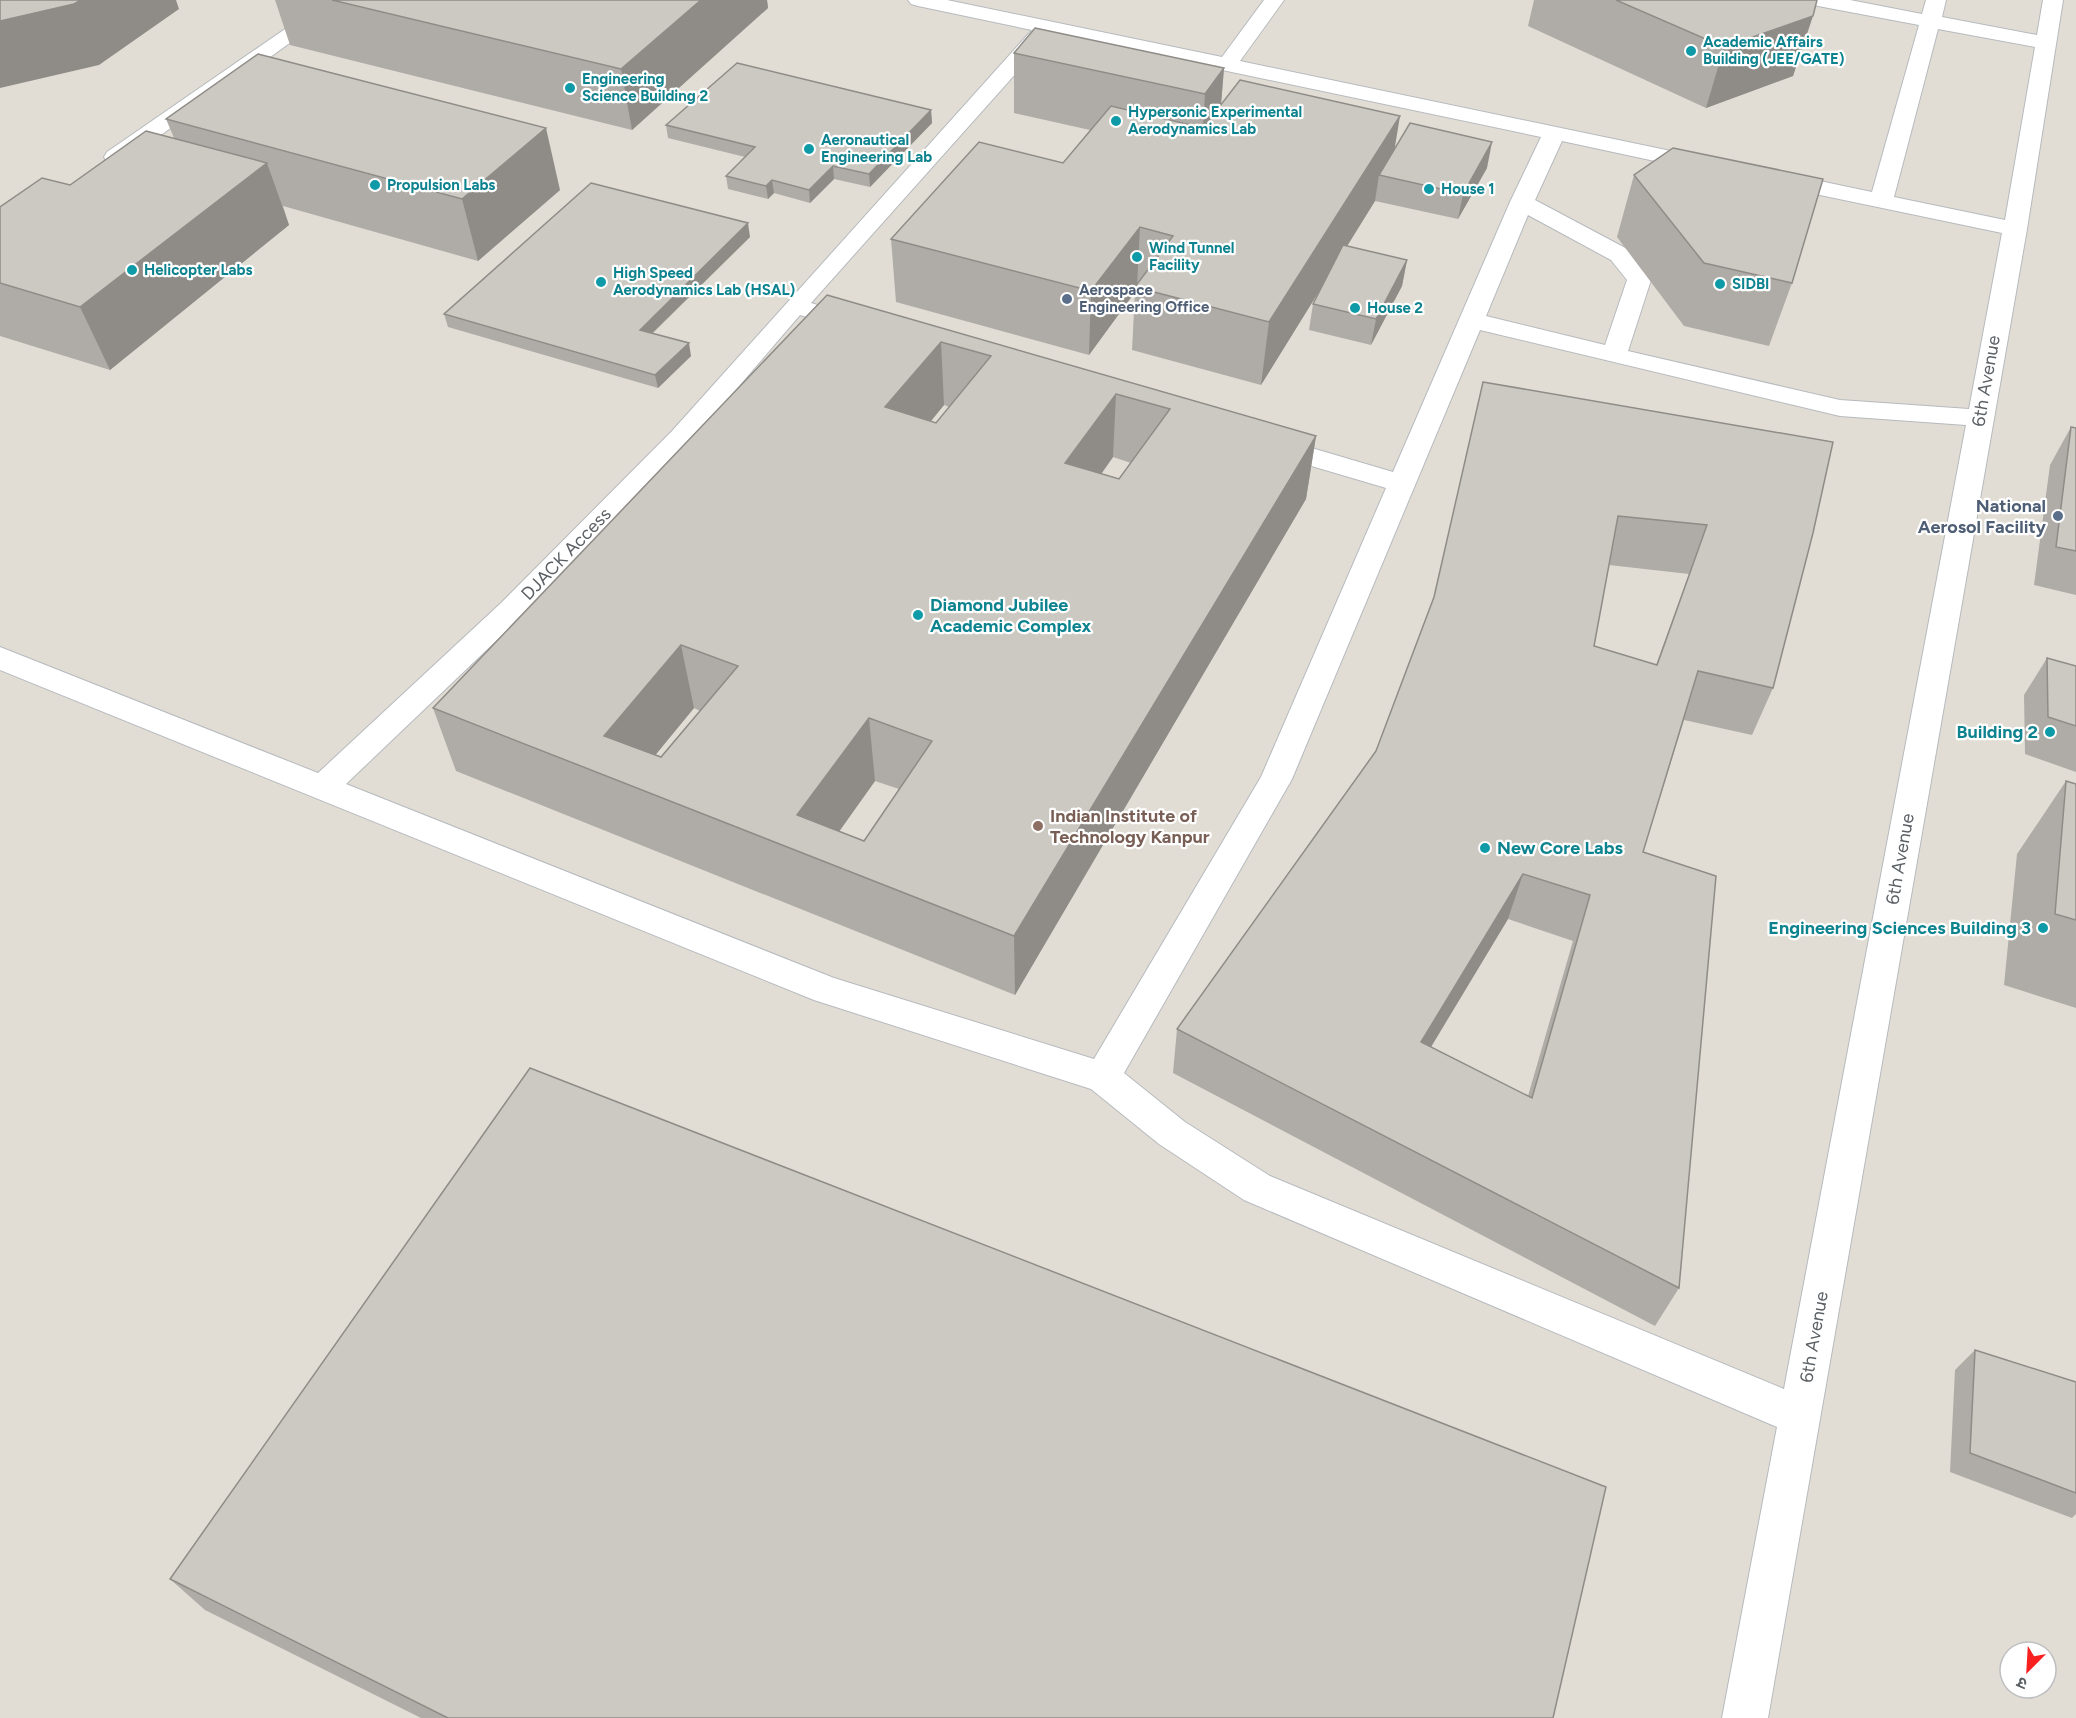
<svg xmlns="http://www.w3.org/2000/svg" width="2076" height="1718" font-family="Figtree,'Noto Sans Devanagari',sans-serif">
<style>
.education{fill:#e2ddd4;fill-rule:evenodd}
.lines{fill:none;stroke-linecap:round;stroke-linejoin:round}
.minor-casing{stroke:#b6babe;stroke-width:2}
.minor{fill:#fff;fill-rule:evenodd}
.wall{fill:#afaca7;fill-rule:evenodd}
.shaded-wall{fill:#8f8c88}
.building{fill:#ccc8c2;stroke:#8f8c88;stroke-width:1.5;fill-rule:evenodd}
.culture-dot{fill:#0f9aa8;stroke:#fff;stroke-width:2}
.service-dot{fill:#5c6f8a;stroke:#fff;stroke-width:2}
.education-dot{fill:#8d6e63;stroke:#fff;stroke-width:2}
.labels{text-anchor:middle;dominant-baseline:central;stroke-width:4.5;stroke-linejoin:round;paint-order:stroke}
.far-culture-label{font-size:15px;font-weight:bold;fill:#0d838f;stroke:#fff;text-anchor:start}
.far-service-label{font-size:15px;font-weight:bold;fill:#4e5e75;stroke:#fff;text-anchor:start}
.street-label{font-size:18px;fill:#5b6065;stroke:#fff}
.service-label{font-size:18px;font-weight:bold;fill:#4e5e75;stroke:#fff;text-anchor:end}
.culture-label{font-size:18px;font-weight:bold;fill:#0d838f;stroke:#fff;text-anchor:start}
.education-label{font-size:18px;font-weight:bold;fill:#785e54;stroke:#fff;text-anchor:start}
</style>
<rect width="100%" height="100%" fill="#efece3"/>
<path class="education" d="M0,0H2076V1718H0ZM2010,1652H2046V1688H2010Z"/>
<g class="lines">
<g class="minor-casing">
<g id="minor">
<polygon points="327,0 350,0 123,162 107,162 104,157 107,152"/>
<path d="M908,0H947L1222,57L1264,0H1284L1240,61L1714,160L1717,165L1714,170L1706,172L1562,141L1535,200L1629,250L1651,280L1628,351L1840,400L1969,409L2002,233L1777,186L1769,184L1765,179L1769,174L1777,172L1872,192L1919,25L1818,6L1811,4L1808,0H1850L1922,14L1926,0H1946L1942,17L2037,35L2043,0H2063L2027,229L1768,1718H1722L1777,1427L1244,1200L1159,1144L1091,1089L814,1000L0,670V647L318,773L501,603L672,431L1032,30L918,6L911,4ZM1938,29L2035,47L2005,220L1894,197ZM1051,34L1541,137L1510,202L1393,472L1271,436L1261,439L1258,445L1261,451L1386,488L1261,777L1094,1059L834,978L346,784L521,617L690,443L800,315L855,332L864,329L868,324L864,319L811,303ZM1528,215L1611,260L1627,280L1605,345L1486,316ZM1480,330L1840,416L1966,425L1784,1389L1270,1176L1185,1122L1124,1073L1292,779Z"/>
</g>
</g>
<use href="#minor" class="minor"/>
</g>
<g class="wall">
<polygon points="275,0 767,0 768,8 632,130 290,45"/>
<polygon points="1534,0 1817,0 1793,76 1706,108 1528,26"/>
<polygon points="1014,53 1224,68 1221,104 1394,150 1487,168 1458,219 1375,201 1347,246 1407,260 1402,286 1371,345 1309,330 1313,304 1318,293 1261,385 1132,350 1135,292 1089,355 896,302 891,239 1063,163 1090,130 1014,113"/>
<polygon points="931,110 932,123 870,187 834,179 810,203 774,193 768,199 728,189 726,176 745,157 668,138 666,125"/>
<polygon points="166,119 560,190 478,261 283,206 289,225 110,370 0,336 0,207 70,185 174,138"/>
<polygon points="1634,175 1792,283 1769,346 1684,326 1617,237"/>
<polygon points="750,237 653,333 691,356 658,388 448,327 444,314"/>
<path d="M827,295L1316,436L1306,499L1015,995L456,771L433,708ZM944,405L949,407L936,423L931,421ZM1113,457L1131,463L1119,479L1101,474ZM694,708L700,711L661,757L655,755ZM875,781L899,789L864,841L839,831Z"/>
<path d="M1483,382L1833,442L1773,688L1752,735L1684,720L1643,852L1679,1288L1655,1326L1173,1073L1177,1029L1376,751L1434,597ZM1609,565L1689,574L1656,665L1594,646ZM1508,919L1573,941L1528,1096L1431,1047Z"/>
<polygon points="2071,427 2076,428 2076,595 2034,585 2050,465"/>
<polygon points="2047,658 2076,666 2076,772 2025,754 2024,695"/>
<polygon points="2066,781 2076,784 2076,1008 2004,985 2017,854"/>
<polygon points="1975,1350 2076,1382 2076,1514 2072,1518 1950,1472 1955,1370"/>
<polygon points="170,1579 1553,1718 421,1718 205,1610"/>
</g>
<g class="shaded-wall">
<polygon points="81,0 176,0 179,9 99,65 0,88 0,21"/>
<polygon points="701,0 767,0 768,8 632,130 621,69"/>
<polygon points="1813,16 1793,76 1706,108 1724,47"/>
<polygon points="1224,68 1219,129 1201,155 1205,94"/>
<polygon points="931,110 932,123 870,187 869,174"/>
<polygon points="1400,116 1390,177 1379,175 1375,201 1261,385 1269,322"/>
<polygon points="546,128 560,190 478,261 462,199"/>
<polygon points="1492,142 1487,168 1458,219 1463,194"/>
<polygon points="267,163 289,225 110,370 80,307"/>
<polygon points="833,166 834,179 810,203 809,190"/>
<polygon points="772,180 774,193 768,199 766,186"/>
<polygon points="748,223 750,237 642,343 640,330"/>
<polygon points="1140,227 1137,287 1135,287 1135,292 1089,355 1091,291"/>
<polygon points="1407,260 1402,286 1371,345 1376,319"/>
<polygon points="941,342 944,405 890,471 885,407"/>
<polygon points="689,343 691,356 658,388 655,375"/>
<polygon points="1116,394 1113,457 1064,527 1065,463"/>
<polygon points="1316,436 1306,499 1015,995 1014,936"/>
<polygon points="681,645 694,708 630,786 604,736"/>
<polygon points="869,718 875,781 819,860 797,815"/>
<polygon points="1523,874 1508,919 1408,1085 1421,1042"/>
</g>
<g class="building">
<polygon points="0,0 81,0 74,4 0,21"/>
<polygon points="332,0 701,0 621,69"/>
<polygon points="1616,0 1817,0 1813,16 1724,47"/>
<polygon points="1035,28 1224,68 1205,94 1014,53"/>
<polygon points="258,54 546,128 462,199 166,119"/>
<polygon points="737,63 931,110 869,174 833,166 809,190 772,180 766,186 726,176 755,147 666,125"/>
<polygon points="1240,80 1400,116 1269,322 1135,287 1173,236 1140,227 1091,291 891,239 979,142 1063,163 1111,106 1203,128"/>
<polygon points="1410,123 1492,142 1463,194 1379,175"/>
<polygon points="146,131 267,163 80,307 0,283 0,207 42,178 70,185"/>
<polygon points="1673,148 1823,179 1792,283 1704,263 1634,175"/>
<polygon points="591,183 748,223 640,330 689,343 655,375 444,314"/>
<polygon points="1343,245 1407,260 1376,319 1313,304"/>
<path d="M827,295L1316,436L1014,936L433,708ZM941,342L991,356L936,423L885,407ZM1116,394L1170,409L1119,479L1065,463ZM681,645L738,666L661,757L604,736ZM869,718L932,741L864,841L797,815Z"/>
<path d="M1483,382L1833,442L1813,533L1773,688L1698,671L1643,852L1716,876L1679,1288L1177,1029L1376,751L1434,597ZM1618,516L1707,525L1657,665L1594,646ZM1523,874L1590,895L1532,1098L1421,1042Z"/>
<polygon points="2071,427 2076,428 2076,551 2056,547"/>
<polygon points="2047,658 2076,666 2076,726 2048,717"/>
<polygon points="2066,781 2076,784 2076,920 2055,914"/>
<polygon points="530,1068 1606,1487 1553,1718 448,1718 170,1579"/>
<polygon points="1975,1350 2076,1382 2076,1493 1970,1453"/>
</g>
<g class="culture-dot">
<circle cx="1691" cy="51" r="6"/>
<circle cx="570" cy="88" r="6"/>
<circle cx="1116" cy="121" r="6"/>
<circle cx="809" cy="149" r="6"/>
<circle cx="375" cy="185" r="6"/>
<circle cx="1429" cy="189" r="6"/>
<circle cx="1137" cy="257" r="6"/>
<circle cx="132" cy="270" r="6"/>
<circle cx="601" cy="282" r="6"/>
<circle cx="1720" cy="284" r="6"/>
<circle cx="1355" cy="308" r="6"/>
<circle cx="918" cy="615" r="6"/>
<circle cx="2050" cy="732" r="6"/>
<circle cx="1485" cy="848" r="6"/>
<circle cx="2043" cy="928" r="6"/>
</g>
<g class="service-dot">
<circle cx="1067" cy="299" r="6"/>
<circle cx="2058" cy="516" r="6"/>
</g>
<circle class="education-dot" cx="1038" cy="826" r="6"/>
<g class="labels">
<g class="far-culture-label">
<text x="1703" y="42">Academic Affairs<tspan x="1703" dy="17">Building (JEE/GATE)</tspan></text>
<text x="582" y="79">Engineering<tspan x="582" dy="17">Science Building 2</tspan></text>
<text x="1128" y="112">Hypersonic Experimental<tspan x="1128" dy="17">Aerodynamics Lab</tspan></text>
<text x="821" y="140">Aeronautical<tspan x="821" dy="17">Engineering Lab</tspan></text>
<text x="387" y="185">Propulsion Labs</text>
<text x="1441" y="189">House 1</text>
<text x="1149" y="248">Wind Tunnel<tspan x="1149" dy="17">Facility</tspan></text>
<text x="144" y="270">Helicopter Labs</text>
<text x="613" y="273">High Speed<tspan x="613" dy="17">Aerodynamics Lab (HSAL)</tspan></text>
<text x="1732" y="284">SIDBI</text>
<text x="1367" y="308">House 2</text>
</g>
<g class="far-service-label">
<text x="1079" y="290">Aerospace<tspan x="1079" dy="17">Engineering Office</tspan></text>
</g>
<g class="street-label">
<text transform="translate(1986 381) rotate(-80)">6th Avenue</text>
<text transform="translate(566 554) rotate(-46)">DJACK Access</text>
<text transform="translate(1900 859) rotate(-80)">6th Avenue</text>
<text transform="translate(1814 1337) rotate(-80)">6th Avenue</text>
</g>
<g class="service-label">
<text x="2046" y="506">National<tspan x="2046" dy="21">Aerosol Facility</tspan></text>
</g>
<g class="culture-label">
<text x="930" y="605">Diamond Jubilee<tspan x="930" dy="21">Academic Complex</tspan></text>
<text x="2038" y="732" text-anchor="end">Building 2</text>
<text x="1497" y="848">New Core Labs</text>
<text x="2031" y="928" text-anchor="end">Engineering Sciences Building 3</text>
</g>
<g class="education-label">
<text x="1050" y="816">Indian Institute of<tspan x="1050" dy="21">Technology Kanpur</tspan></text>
</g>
</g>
<g transform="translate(2028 1670) rotate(204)"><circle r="28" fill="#ffffff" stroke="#bdbfc1" stroke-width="1.5"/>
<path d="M0-4.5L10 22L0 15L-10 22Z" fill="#f92120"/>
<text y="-9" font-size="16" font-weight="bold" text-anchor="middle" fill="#5b6065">उ</text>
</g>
</svg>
